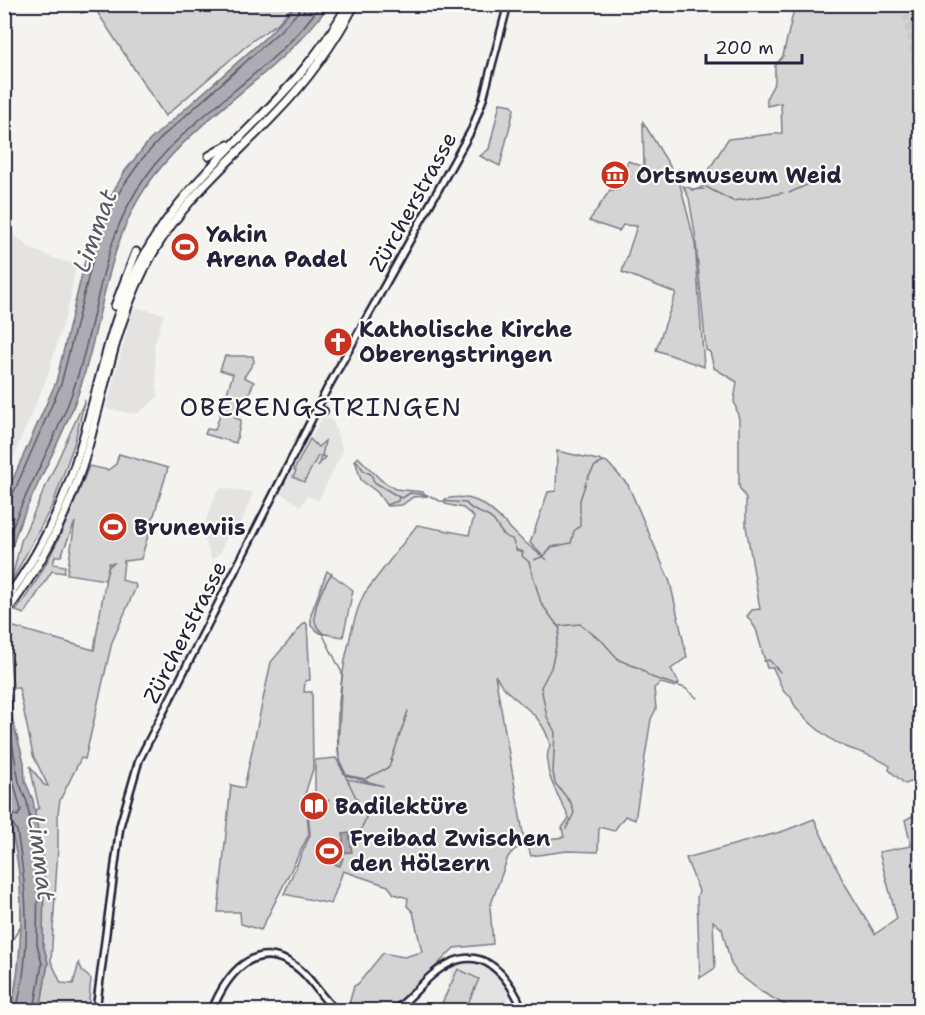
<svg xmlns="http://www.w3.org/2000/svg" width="925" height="1015" font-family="'Shantell Sans',sans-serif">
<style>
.built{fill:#e4e3e2}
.green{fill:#d5d4d5;stroke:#7c7b88;stroke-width:1.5}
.water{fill:#acacb2;stroke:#757582;stroke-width:1.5}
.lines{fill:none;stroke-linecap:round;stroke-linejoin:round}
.shore{stroke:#59596b;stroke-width:1.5}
.stream{stroke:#757582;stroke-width:1.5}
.highway-tunnel{stroke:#cac9cb;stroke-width:7;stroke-dasharray:7 3.5;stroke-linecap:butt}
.major-casing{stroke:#22223b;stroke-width:10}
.highway-casing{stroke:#22223b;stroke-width:11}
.major{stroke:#fdfcf7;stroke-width:5}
.highway{stroke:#fdfcf7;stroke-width:7}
.labels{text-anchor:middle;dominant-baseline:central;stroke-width:4.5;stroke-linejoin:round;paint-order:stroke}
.poi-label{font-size:22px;font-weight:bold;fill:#22223b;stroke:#fdfcf7;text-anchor:start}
.street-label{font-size:22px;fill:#22223b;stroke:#fdfcf7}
.water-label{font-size:24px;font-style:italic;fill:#59596b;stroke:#fdfcf7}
.quarter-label{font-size:26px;letter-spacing:1.5px;fill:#22223b;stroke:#fdfcf7}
</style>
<rect width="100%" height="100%" fill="#f4f3ef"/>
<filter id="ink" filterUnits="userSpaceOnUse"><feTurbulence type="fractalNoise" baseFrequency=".0167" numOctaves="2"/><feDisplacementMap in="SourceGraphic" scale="12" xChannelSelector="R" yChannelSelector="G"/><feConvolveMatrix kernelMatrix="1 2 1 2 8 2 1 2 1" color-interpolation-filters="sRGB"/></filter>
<g filter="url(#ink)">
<g class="built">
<polygon points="5,227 30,248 55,259 76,264 69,304 47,377 5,477"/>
<polygon points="138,308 164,314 154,346 158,397 137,414 106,409 132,312"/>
<polygon points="323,416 333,421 343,451 318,501 307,496 301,506 280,493"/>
<polygon points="222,488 253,492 240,526 233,538 227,536 220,554 218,553 214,560 211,558 202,531 217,491"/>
<polygon points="475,963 496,972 507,984 512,994 500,1010 437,1010 450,982 451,966"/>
</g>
<g class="green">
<polygon points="86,4 293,4 294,5 278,23 252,41 165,116 96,10 81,13"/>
<path d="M795,5H920V797L911,782L905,784L889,770L890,766C875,756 862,753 846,747C829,741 795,713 791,697L784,692L773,668H767L756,629L747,616L752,610L760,609L746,526V498L739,487V419L734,401L737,382L714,368L710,352L706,350L695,233L689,198L683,186L696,190L706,185L710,168L728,139L782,133L781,103L767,106V97L775,82V66L783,56Z"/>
<polygon points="500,103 512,105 514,109 500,166 480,156 489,149"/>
<polygon points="643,122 679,181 683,196 695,243 704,367 656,350 676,293 622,272 637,226 623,225 619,231 589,221 610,190 618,190 628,161 644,167"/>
<polygon points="225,356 253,356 254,362 244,377 254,382 243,407 239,406 235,418 241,420 236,443 205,434 207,429 215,430 233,374 220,370"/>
<polygon points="85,400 74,444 53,504 11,582 21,541"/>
<polygon points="310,439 318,447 325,441 322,456 325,457 318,466 321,456 318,456 304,482 293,477 296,471 294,470"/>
<path d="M557,451L607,462L628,485L670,582L687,657L671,669L679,683L675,687L661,683L654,688L656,709L651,719L635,820L625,816L614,831L599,827L598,852L567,851L531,856L527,843L529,841L564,837L562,828L569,818C559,794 540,772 550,745C542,708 511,704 495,675L525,844L514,850L508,857L490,907L493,944L454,948L396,1006L386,1010H353L348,1008L354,986L358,984L383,953L404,957L422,952L413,912L407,906L408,898L394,894L388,886L343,871L331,904L284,894L310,835L307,799H313L314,803L328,800L315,795V760L336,758L347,779L384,786L348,776C323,751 348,625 364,594L417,525L469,535L474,517L463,508L445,504V499C481,490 498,517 521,539C529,546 538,553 547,560L530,543L548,492L556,491Z"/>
<path d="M119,454L168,468L141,559L124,561L122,580L135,584L136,587L112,642L85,759L81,758L60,800L58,813V847L51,961L61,983L73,984L79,963L83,972L91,979L88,1010H40L48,963L43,944L44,867L34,814V811L39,808L30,766L44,785L48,786L33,755L19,688H13L7,625L94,650L106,577L109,566L114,563H109L105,580L67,574L75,522L61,556H55L53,564L65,566L64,573L52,571L24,614L16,611C50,566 69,517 89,466L108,470L116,464Z"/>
<polygon points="358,457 381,480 395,489 423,492 427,496 413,497 402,505 387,506 377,492 361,480 355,460"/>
<polygon points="327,571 353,590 343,637 320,633 311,626 311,614"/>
<polygon points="305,622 307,624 310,680 305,681 304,692 312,692 313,769 305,794 309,834 261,930 241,924 240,912 218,912 231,785 244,788 271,662"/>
<polygon points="920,812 920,1010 794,1010 762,992 737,973 731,964 722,929 713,921 715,968 700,978 697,897 699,891 686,858 784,831 814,819 843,881 875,934 897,919 879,852 911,846 905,820"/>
<polygon points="458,969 479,979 465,1010 439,1010"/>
</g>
<g class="water">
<path d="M297,4L329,5C282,72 204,111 154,176C104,240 104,323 77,397C61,441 37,482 19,526C12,543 9,560 5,578V497L56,382L87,253L108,201L125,171L149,141L267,36Z"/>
<path d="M4,679L11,697L13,722L24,762L25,781L33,800L44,867L43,944L48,963L40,1010H10C23,962 25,884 12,835C10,829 6,824 5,818Z"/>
<polygon points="349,833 352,852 339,853 338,856 343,858 340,866 328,862 336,839 343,842 343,834"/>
</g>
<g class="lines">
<g class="shore">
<polyline points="4,498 13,494 61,384 98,239 121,189 142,159 164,135 281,30 299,11 301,4"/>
<path d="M4,550C21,497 52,449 71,396C99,322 98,240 147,175C195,109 275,72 321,4"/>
<polyline points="4,697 19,782 27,802 38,867 37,944 42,964 34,1010"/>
<polyline points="4,746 21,810 18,816 4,811"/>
<path d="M4,819L11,821L17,831C27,890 32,952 16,1010"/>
</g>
<g class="stream">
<polyline points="706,187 733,201 783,193"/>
<polyline points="691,190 704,189"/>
<polyline points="789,193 822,178 839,180"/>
<polyline points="356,460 364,471 371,474 374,482 399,497 402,498 410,493 428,495"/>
<polyline points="587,479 595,466 604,462"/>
<path d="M430,496L440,501L466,503C472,513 486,512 494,521C500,529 502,537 512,539L514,544"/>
<polyline points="386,505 398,501 399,497"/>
<polyline points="580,513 580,500 586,482"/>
<polyline points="515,546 516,550 523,552 522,556 529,562 541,603 560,629 551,668 541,687 547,717 555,732 553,772 555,783 571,803 574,813 566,829"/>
<polyline points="545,555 552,547 571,543 574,531 580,526 580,515"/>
<polyline points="534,560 544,556"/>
<polyline points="559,626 580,624 603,642 619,660 641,669 651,677 685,688 697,698"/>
<path d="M318,628C308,614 324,585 332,573"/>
<polyline points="319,629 324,635"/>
<polyline points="324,637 342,673 338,749 339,761 345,775 365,779 389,767 408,711"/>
<polyline points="764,661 769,660 780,672"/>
<polyline points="347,779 366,818 355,843"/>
<polyline points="4,952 20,928"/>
</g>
<polyline class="highway-tunnel" points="904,4 920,83"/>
<g class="major-casing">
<g id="major">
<polyline points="314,414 324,411"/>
<polyline points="96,1010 120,826 139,760 327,389 472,129 483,99 508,4"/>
<path d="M212,1010C226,976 254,937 295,966C312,977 320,998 336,1010"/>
<path d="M395,1010C409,1000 419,986 432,975C476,938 505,968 523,1010"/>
</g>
</g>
<g class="highway-casing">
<g id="highway">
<polyline points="209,156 228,145"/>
<polyline points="115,306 136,252"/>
<path d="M4,602C38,557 63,506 79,452C100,385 110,316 145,254C198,158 295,105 348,4"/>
<path d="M4,615C38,570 65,521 82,467C105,395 114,319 153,253C185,197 235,157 278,111C309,79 334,43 355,4"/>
</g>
</g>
<use href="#major" class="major"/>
<use href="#highway" class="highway"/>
</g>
</g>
<defs>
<g id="museum-disc" transform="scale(1.5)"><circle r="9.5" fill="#c8321e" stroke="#fdfcf7"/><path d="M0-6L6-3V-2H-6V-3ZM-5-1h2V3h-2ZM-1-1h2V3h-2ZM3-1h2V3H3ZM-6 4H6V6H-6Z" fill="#fff"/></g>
<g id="stadium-disc" transform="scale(1.5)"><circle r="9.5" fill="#c8321e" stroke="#fdfcf7"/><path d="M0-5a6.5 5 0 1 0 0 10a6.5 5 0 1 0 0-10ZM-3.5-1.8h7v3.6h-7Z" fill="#fff"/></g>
<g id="church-disc" transform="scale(1.5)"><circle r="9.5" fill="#c8321e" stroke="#fdfcf7"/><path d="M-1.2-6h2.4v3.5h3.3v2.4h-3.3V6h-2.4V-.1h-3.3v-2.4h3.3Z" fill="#fff"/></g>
<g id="library-disc" transform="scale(1.5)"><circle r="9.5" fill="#c8321e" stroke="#fdfcf7"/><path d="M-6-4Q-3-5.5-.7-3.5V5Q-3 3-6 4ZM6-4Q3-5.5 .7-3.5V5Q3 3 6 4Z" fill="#fff"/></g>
</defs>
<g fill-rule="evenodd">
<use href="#museum-disc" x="615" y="175"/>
<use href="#stadium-disc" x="185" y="247"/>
<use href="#church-disc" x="338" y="342"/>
<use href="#stadium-disc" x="113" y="527"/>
<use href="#library-disc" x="314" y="806"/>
<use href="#stadium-disc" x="329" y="851"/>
</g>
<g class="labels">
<g class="poi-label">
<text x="636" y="175">Ortsmuseum Weid</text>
<text x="206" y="234">Yakin<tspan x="206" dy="25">Arena Padel</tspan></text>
<text x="359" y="329">Katholische Kirche<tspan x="359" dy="25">Oberengstringen</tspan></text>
<text x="134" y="527">Brunewiis</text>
<text x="335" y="806">Badilektüre</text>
<text x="350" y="838">Freibad Zwischen<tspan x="350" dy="25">den Hölzern</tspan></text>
</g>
<g class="street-label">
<text transform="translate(413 202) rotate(-61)">Zürcherstrasse</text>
<text transform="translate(185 632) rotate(-63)">Zürcherstrasse</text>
</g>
<g class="water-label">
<text transform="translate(95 231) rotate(-70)">Limmat</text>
<text transform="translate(41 858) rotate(83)">Limmat</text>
</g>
<g class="quarter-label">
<text x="321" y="406">OBERENGSTRINGEN</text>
</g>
</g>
<rect width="925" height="1015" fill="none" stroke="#fdfcf7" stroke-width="24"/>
<rect x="12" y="12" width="901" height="991" fill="none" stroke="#22223b" stroke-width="2" filter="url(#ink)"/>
<path d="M706 54v9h96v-9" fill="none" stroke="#22223b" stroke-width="3"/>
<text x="715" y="54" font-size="18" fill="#22223b" stroke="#fdfcf7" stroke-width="4.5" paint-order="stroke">200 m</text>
</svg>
